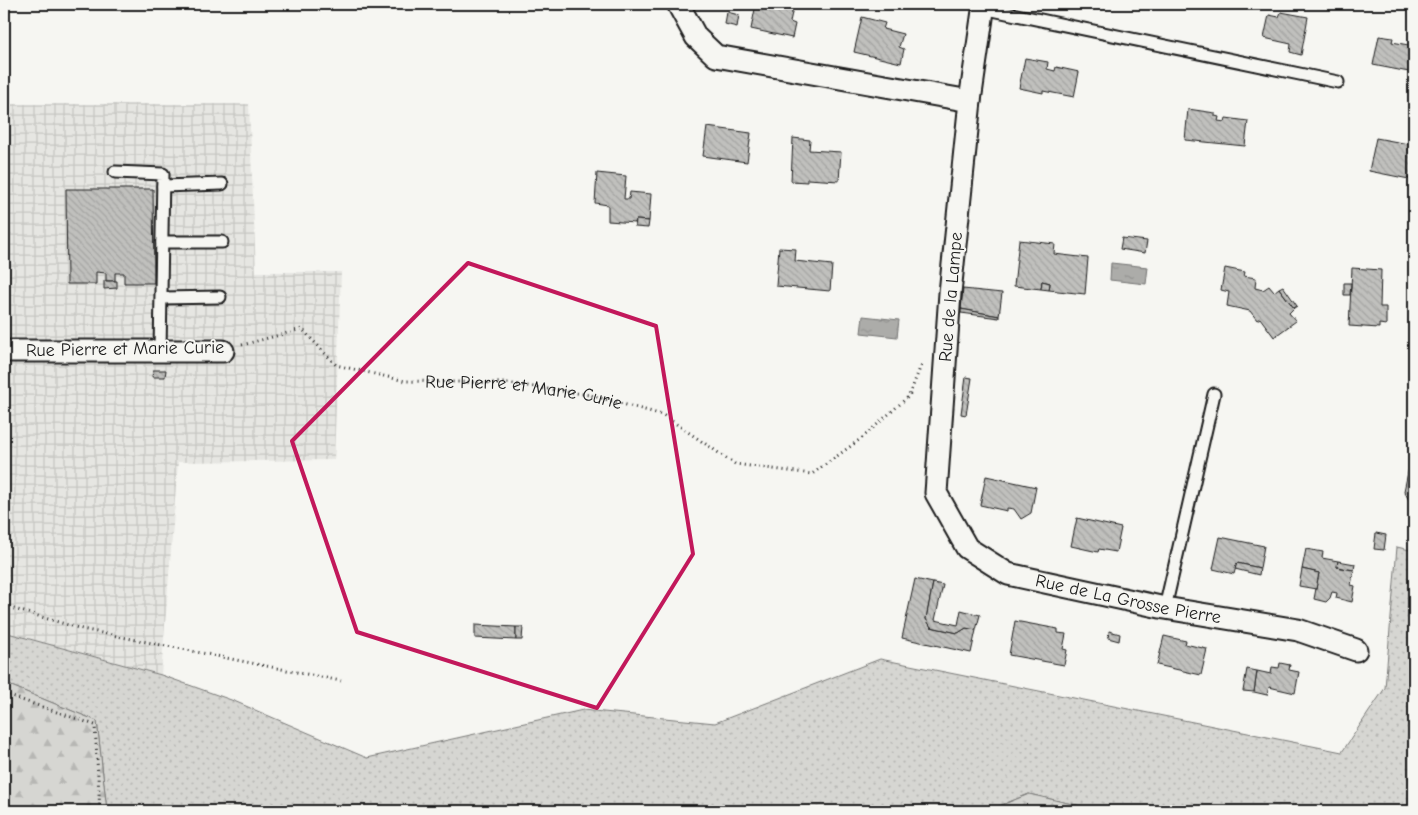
<svg xmlns="http://www.w3.org/2000/svg" width="1418" height="815" font-family="'Comic Neue',sans-serif">
<style>
.industrial{fill:url(#industrial-grid)}
.grass{fill:url(#grass-dots);stroke:#797977}
.forest{fill:url(#forest-firs);stroke:#797977}
.water{fill:url(#water-ripples);stroke:#727271}
.building{fill:url(#building-back-hatch);stroke:#1c1c1c}
.lines{fill:none;stroke-linecap:round;stroke-linejoin:round}
.service-casing{stroke:#1c1c1c;stroke-width:15}
.minor-casing{stroke:#1c1c1c;stroke-width:25}
.path{stroke:#1c1c1c;stroke-width:3;stroke-dasharray:1 4;stroke-linecap:butt}
.service{stroke:#f6f6f2;stroke-width:11}
.minor{stroke:#f6f6f2;stroke-width:21}
.marked{fill:none;stroke:#c2185b;stroke-width:4;stroke-linejoin:round}
.labels{text-anchor:middle;dominant-baseline:central;stroke-width:4;stroke-linejoin:round;paint-order:stroke}
.street-label{font-size:18px;fill:#1c1c1c;stroke:#f6f6f2}
</style>
<defs>
<pattern id="industrial-grid" width="8" height="8" patternUnits="userSpaceOnUse" patternTransform="scale(1.25)"><rect width="8" height="8" fill="#e6e6e2"/><path d="M0 4h8M4 0v8" fill="none" stroke="#c5c5c1"/></pattern>
<pattern id="grass-dots" width="8" height="8" patternUnits="userSpaceOnUse" patternTransform="scale(1.25)"><rect width="8" height="8" fill="#d6d6d2"/><path d="M2 2h.1M6 6h.1" fill="none" stroke="#b7b7b4" stroke-width="1.8" stroke-linecap="round"/></pattern>
<pattern id="forest-firs" width="22" height="20" patternUnits="userSpaceOnUse" patternTransform="scale(1.25)"><rect width="22" height="20" fill="#d6d6d2"/><path d="M5 1l3.5 6h-7zM16 11l3.5 6h-7z" fill="#b7b7b4"/></pattern>
<pattern id="water-ripples" width="26" height="14" patternUnits="userSpaceOnUse" patternTransform="scale(1.25)"><rect width="26" height="14" fill="#acaca9"/><path d="M2 4q2-2 4 0t4 0M15 11q2-2 4 0t4 0" fill="none" stroke="#939391"/></pattern>
<pattern id="building-back-hatch" width="6" height="6" patternUnits="userSpaceOnUse" patternTransform="scale(1.25)"><rect width="6" height="6" fill="#c0c0bd"/><path d="M-1 5l2 2M0 0l6 6M5-1l2 2" fill="none" stroke="#a4a4a2"/></pattern>
</defs>
<rect width="100%" height="100%" fill="#f6f6f2"/>
<filter id="ink" filterUnits="userSpaceOnUse"><feTurbulence type="fractalNoise" baseFrequency=".02" numOctaves="2"/><feDisplacementMap in="SourceGraphic" scale="10" xChannelSelector="R" yChannelSelector="G"/><feConvolveMatrix kernelMatrix="1 2 1 2 8 2 1 2 1" color-interpolation-filters="sRGB"/></filter>
<g filter="url(#ink)">
<polygon class="industrial" points="4,104 249,104 256,272 341,272 334,460 178,462 161,675 4,632"/>
<polygon class="grass" points="1397,547 1414,551 1414,811 1102,811 1029,794 987,811 107,811 97,721 4,683 4,632 161,675 234,701 367,758 583,710 715,723 880,659 1342,752 1385,688"/>
<g class="forest">
<polygon points="4,683 97,721 107,811 4,811"/>
<polygon points="1029,794 1102,811 987,811"/>
</g>
<g class="water">
<polygon points="1111,263 1148,267 1146,284 1110,280"/>
<polygon points="863,316 899,320 897,337 861,333"/>
</g>
<g class="building">
<polygon points="756,4 774,4 793,8 790,22 795,24 792,38 751,29"/>
<polygon points="727,12 739,15 737,27 725,24"/>
<polygon points="1281,12 1308,17 1301,55 1290,52 1291,44 1264,38 1269,15 1279,17"/>
<polygon points="862,17 885,23 883,29 903,34 899,47 904,49 901,63 854,52"/>
<polygon points="1379,36 1393,38 1392,42 1414,46 1414,73 1373,65"/>
<polygon points="1025,58 1048,62 1047,69 1055,71 1056,67 1079,72 1074,97 1043,91 1043,93 1019,88"/>
<polygon points="1188,109 1215,113 1215,116 1219,117 1218,121 1225,122 1226,118 1248,121 1245,146 1185,140"/>
<polygon points="707,127 751,133 747,162 703,156"/>
<polygon points="793,138 810,140 809,150 841,152 839,181 807,179 807,182 791,181"/>
<polygon points="1376,138 1414,145 1414,180 1369,171"/>
<polygon points="597,173 626,176 624,199 629,199 630,192 651,194 649,221 636,220 635,223 608,221 608,205 595,203"/>
<polygon points="66,189 153,189 154,283 124,283 124,273 115,273 115,281 106,281 106,273 96,272 96,284 67,284"/>
<polygon points="636,220 649,221 648,228 635,227"/>
<polygon points="1122,238 1147,241 1145,253 1120,249"/>
<polygon points="1019,240 1055,244 1054,254 1088,258 1085,294 1049,290 1050,283 1042,281 1041,289 1014,286"/>
<polygon points="779,248 796,249 795,261 832,265 830,291 776,286"/>
<polygon points="1225,268 1245,272 1244,276 1256,278 1255,288 1263,290 1269,286 1274,292 1279,288 1294,308 1289,313 1296,321 1274,337 1260,318 1257,320 1250,311 1227,306 1229,292 1221,290"/>
<polygon points="1352,268 1381,270 1380,307 1386,307 1386,325 1379,324 1379,328 1349,326"/>
<polygon points="104,281 117,281 117,288 104,289"/>
<polygon points="1042,281 1050,283 1049,290 1041,289"/>
<polygon points="1344,283 1351,283 1350,295 1344,295"/>
<polygon points="1283,286 1297,306 1294,308 1279,288"/>
<polygon points="963,289 1002,293 999,316 961,309"/>
<polygon points="961,309 999,316 999,318 961,313"/>
<polygon points="153,370 166,370 165,377 152,377"/>
<polygon points="966,377 972,378 966,415 961,414"/>
<polygon points="4,413 8,414 4,443"/>
<polygon points="1414,444 1414,509 1404,491"/>
<polygon points="986,476 1036,487 1031,513 1021,519 1014,509 1007,508 1007,511 980,505"/>
<polygon points="1077,518 1121,528 1116,552 1099,549 1098,552 1071,546"/>
<polygon points="1376,533 1386,535 1384,550 1374,549"/>
<polygon points="1220,537 1264,546 1260,568 1237,563 1234,574 1213,569"/>
<polygon points="1306,549 1323,552 1322,558 1338,561 1337,567 1354,570 1351,585 1355,586 1352,602 1336,598 1337,593 1332,592 1330,598 1326,602 1314,599 1319,573 1302,569"/>
<polygon points="1338,561 1355,564 1354,570 1337,567"/>
<polygon points="1237,563 1260,568 1259,575 1235,569"/>
<polygon points="1302,569 1319,573 1316,589 1299,586"/>
<polygon points="915,579 933,583 926,619 931,627 958,633 966,628 976,630 971,653 902,638"/>
<polygon points="933,583 943,585 935,620 958,625 961,610 980,615 976,630 966,628 958,633 931,627 926,619"/>
<polygon points="1015,621 1058,629 1058,633 1066,634 1063,649 1067,650 1064,665 1009,655"/>
<polygon points="475,625 516,627 516,640 475,638"/>
<polygon points="516,627 523,627 522,640 516,640"/>
<polygon points="1109,631 1120,634 1119,641 1108,638"/>
<polygon points="1164,636 1186,641 1185,644 1207,649 1201,675 1157,665"/>
<polygon points="1280,663 1290,665 1289,670 1299,672 1295,693 1269,687 1267,695 1254,692 1257,671 1271,674 1272,667 1279,668"/>
<polygon points="1247,669 1257,671 1254,692 1243,691"/>
</g>
<g class="lines">
<g class="service-casing">
<g id="service">
<polyline points="983,8 1338,82"/>
<polyline points="115,172 163,174 160,351"/>
<polyline points="163,186 222,184"/>
<polyline points="162,242 222,242"/>
<polyline points="162,298 220,297"/>
<polyline points="1165,608 1214,394"/>
</g>
</g>
<g class="minor-casing">
<g id="minor">
<polyline points="678,4 696,37 716,56 970,101"/>
<path id="s2" d="M984,4L970,101L950,293L936,493L967,548L1008,574L1165,608L1298,630L1356,650"/>
<polyline points="4,351 223,351"/>
</g>
</g>
<g class="path">
<path id="s1" d="M242,345L302,329L336,365L405,381L506,383L590,395L663,415L735,464L812,474L862,438L909,396L922,363"/>
<polyline points="4,606 82,629 341,681"/>
<polyline points="4,694 95,725 100,811"/>
</g>
<use href="#service" class="service"/>
<use href="#minor" class="minor"/>
</g>
</g>
<path class="marked" d="M468,263L656,326L693,554L597,708L357,632L292,441Z"/>
<g class="labels">
<g class="street-label">
<text transform="translate(951 297) rotate(-85)">Rue de la Lampe</text>
<text transform="translate(125 349) rotate(-1)">Rue Pierre et Marie Curie</text>
<text stroke="none"><textPath href="#s1" startOffset="302">Rue Pierre et Marie Curie</textPath></text>
<text stroke="none"><textPath href="#s2" startOffset="726">Rue de La Grosse Pierre</textPath></text>
</g>
</g>
<rect width="1418" height="815" fill="none" stroke="#f6f6f2" stroke-width="20"/>
<rect x="10" y="10" width="1398" height="795" fill="none" stroke="#1c1c1c" stroke-width="2" filter="url(#ink)"/>
</svg>
